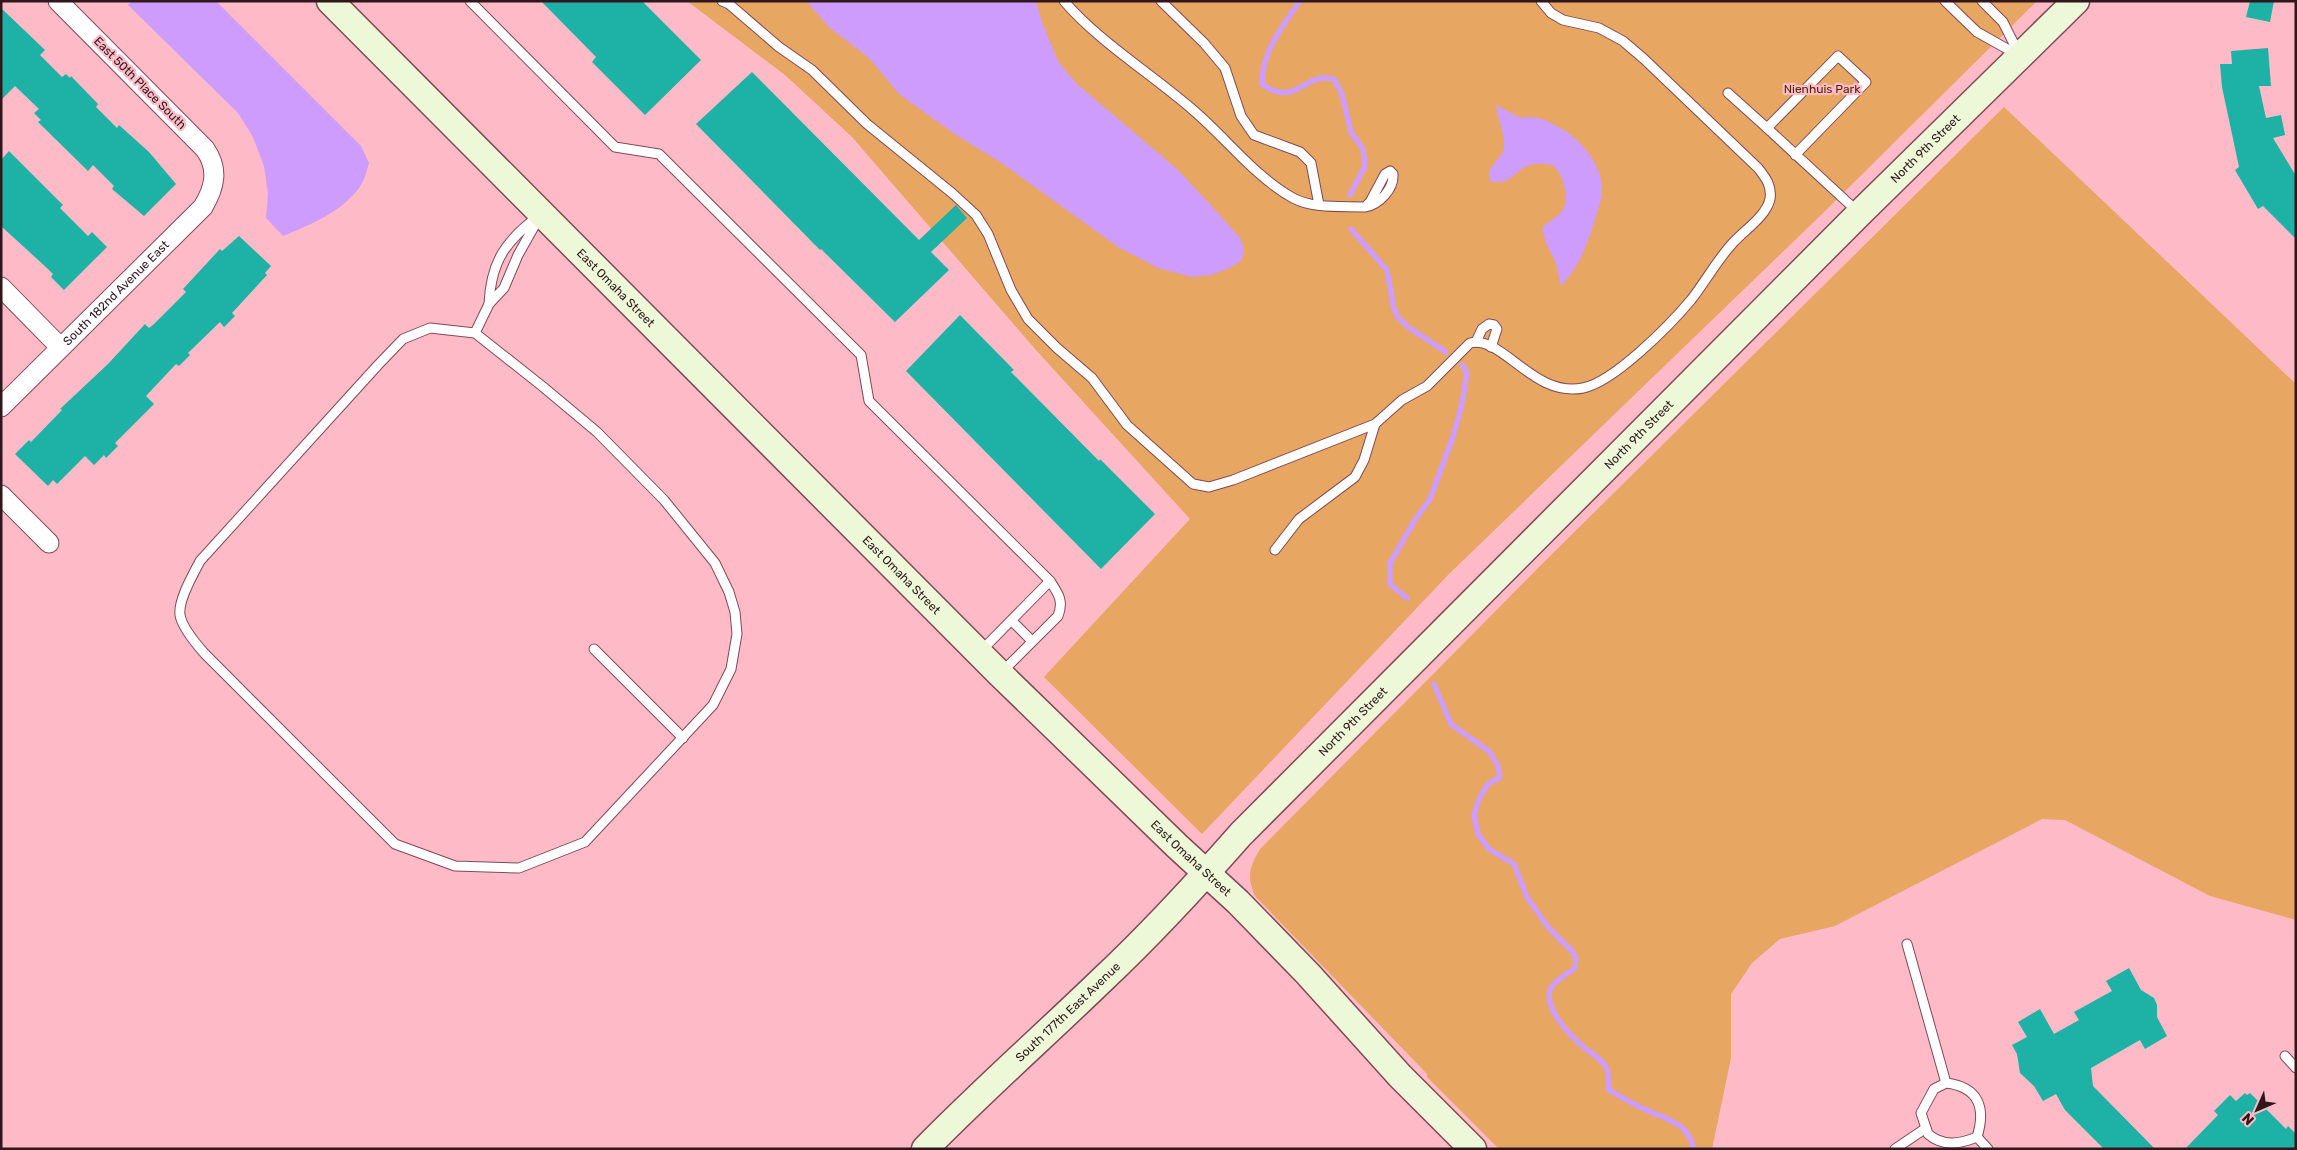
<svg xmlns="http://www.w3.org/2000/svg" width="2297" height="1150" font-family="Rubik,sans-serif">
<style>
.green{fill:#e7a661}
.water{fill:#cd9cfd}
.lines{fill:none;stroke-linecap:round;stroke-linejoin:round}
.stream{stroke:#cd9cfd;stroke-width:5.5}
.building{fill:#1eb1a5}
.lane-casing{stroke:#814955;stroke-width:11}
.street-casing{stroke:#814955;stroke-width:21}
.secondary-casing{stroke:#814955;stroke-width:29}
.lane{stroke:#fff;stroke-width:9}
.street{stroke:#fff;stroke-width:19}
.secondary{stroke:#ecf8d7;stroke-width:26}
.labels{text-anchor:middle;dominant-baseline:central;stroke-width:4.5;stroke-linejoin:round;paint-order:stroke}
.street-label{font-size:12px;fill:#2f171c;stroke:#febbc7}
.park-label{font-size:12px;fill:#492a01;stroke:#febbc7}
</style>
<rect width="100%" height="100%" fill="#febbc7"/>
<g class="green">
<polygon points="687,1 2037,1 1821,215 1449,574 1202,834 1044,677 1190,519 1036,350 852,137 785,75"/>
<path d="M2004,107L2296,384V920L2210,896L2065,820L2042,819L1835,926L1780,939L1752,963L1731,994V1058L1712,1149H1499L1427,1077V1074L1255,896C1246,876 1250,865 1261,848L1540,566Z"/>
</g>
<g class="water">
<path d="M132,1H216L361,146L369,163C367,170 365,179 361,185C344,211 310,225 283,236L266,218L268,194L264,166L253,137L238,113L128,5Z"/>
<polygon points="806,1 1036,1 1042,22 1058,61 1076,83 1177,169 1209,203 1241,239 1244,249 1242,260 1230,268 1212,275 1191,277 1158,268 1118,247 1003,164 953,133 899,94 869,58 830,28"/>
<path d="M1496,105L1521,118C1537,114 1550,122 1564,130C1583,142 1604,168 1602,192C1601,204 1596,215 1593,226C1586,248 1578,268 1561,286L1556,263L1546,243L1542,228C1549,220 1560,217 1564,207C1569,196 1563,172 1552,165C1549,164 1542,164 1538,164C1515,164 1514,188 1490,181C1484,167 1502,161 1504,147C1506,137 1497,117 1496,105Z"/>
</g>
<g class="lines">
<g class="stream">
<path d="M1300,1C1282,27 1262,51 1262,84C1297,109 1303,71 1334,79L1342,94L1351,132L1363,149L1365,166L1350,195"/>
<polyline points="1351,229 1387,270 1394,309 1398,317 1408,327 1446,352"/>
<polyline points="1407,598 1390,584 1390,563 1415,520 1430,499 1453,437 1462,404 1467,372 1462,365"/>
<path d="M1434,684L1451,724L1490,752L1498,766L1500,777L1488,784L1479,799L1474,815L1478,834L1489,849L1514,864L1527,897L1548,927L1572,951L1576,959L1575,968C1568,974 1555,980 1551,988C1542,1007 1571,1037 1585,1048C1593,1055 1603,1059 1607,1069C1609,1075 1608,1083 1608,1089C1619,1096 1630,1102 1642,1108C1664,1119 1688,1121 1694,1149"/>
</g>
</g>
<g class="building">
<polygon points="541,1 642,1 701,60 645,115 592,62 596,57"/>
<polygon points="2250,1 2274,1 2270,22 2246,17"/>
<polygon points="1,8 45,50 40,55 62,77 66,74 70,78 71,76 98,104 96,107 117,128 119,125 149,152 176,184 144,216 112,189 114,186 93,165 88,171 38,122 41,120 34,113 39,109 15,86 1,100"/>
<polygon points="2268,48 2271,86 2259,86 2266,118 2281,115 2285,135 2273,138 2296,176 2296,239 2263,206 2258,209 2235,170 2239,167 2222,87 2220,64 2232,64 2231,51"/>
<polygon points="752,72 919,240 956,205 967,218 931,252 949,270 895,322 821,249 820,250 696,124"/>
<polygon points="9,151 63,205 60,208 88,236 92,232 107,247 64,290 51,277 53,274 48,269 1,226 1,160"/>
<polygon points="239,236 271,266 265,273 267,275 232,313 235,316 224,327 220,322 188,353 190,355 179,366 176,364 146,396 154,404 115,443 118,446 106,458 104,455 94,465 85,456 57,484 53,480 48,486 15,454 29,440 31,442 62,410 60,409 108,364 145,324 149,328 154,324 186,292 183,289 220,249 222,251"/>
<polygon points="960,315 1014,370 1011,372 1099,461 1100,459 1155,514 1101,569 906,371"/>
<polygon points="2129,968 2141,990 2154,998 2157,1005 2157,1017 2167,1036 2145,1049 2140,1040 2091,1068 2093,1086 2155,1149 2104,1149 2065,1110 2056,1094 2043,1101 2034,1086 2020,1073 2017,1054 2012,1045 2027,1037 2018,1022 2040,1009 2054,1034 2079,1020 2074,1012 2112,991 2106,981"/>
<polygon points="2245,1093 2247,1095 2250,1093 2286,1129 2288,1126 2296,1134 2296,1149 2185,1149 2218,1115 2214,1111 2230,1095 2236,1101"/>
</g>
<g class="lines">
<g class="lane-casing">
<g id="lane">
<path d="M470,1L615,147L659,154L861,355L869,401L1050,581C1058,593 1064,601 1058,616L1001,673"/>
<path d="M722,1L729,4L779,47L812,70L867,124L952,193L976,215L988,234L1011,290L1028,319L1057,348L1092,378L1127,425L1193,484L1209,487L1233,480L1375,424L1402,400L1427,386L1470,343C1503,335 1533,398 1583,388C1614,382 1670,325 1691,300C1705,282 1716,262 1731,245C1743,231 1766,217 1770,199C1772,186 1766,178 1758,168L1644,59L1623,41L1599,28L1563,20L1551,13L1541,1"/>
<path d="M1064,1C1098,41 1153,75 1193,110C1226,138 1254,176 1293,198C1313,209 1342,206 1365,207C1379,205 1394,189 1393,174L1390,171L1385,174L1370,202L1365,207"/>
<polyline points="1161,1 1204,43 1225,68 1241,116 1254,135 1300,152 1311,163 1319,205"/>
<polyline points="1945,1 1977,32 2018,55"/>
<polyline points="1982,1 2003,22 2019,54"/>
<polyline points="1728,93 1767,128"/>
<polyline points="1795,155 1866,82 1838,56 1767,128 1858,212"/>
<path d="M489,304C491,261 506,240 540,215"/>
<path d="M430,328L475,333L542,386L597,432L664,500L715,563L729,592L735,612L737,634L731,669L713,705L585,842L519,868L455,866L395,844L205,654C197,645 182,628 180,615C178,600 193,575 200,561L378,365L403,339Z"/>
<polyline points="475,333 489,304 504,288 518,255 540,216"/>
<polyline points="1476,342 1482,329 1489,324 1494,325 1497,329 1491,347"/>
<polyline points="1275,550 1299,519 1355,477 1364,460 1375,424"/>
<polyline points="1012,621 1032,641"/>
<polyline points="594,649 683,738"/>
<polyline points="980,652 1050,581"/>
<polyline points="1907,944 1946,1083"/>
<polyline points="2285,1056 2296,1068"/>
<path d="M1946,1083C1979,1087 1986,1108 1977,1137C1960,1144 1943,1147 1928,1134L1921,1113L1934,1089Z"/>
<polyline points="1977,1137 1988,1149"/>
<polyline points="1895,1149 1926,1128"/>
</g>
</g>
<g class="street-casing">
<g id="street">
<polyline points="1,287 60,347"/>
<path id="s1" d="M1,407L203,207C215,187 219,169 205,149L58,1"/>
<polyline points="1,495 49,543"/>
</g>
</g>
<g class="secondary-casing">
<g id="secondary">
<path id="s2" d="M330,1L1000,674L1177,846L1238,902L1308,974L1400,1076L1473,1149"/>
<path id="s3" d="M925,1149C983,1090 1044,1036 1103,979C1152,933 1197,884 1241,834L1860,213L2076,1"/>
</g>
</g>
<use href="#lane" class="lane"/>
<use href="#street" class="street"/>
<use href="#secondary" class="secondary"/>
</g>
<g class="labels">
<g class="street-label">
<text transform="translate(140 83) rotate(45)">East 50th Place South</text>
<text stroke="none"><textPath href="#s3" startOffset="1415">North 9th Street</textPath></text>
<text stroke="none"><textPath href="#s2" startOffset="405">East Omaha Street</textPath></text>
<text stroke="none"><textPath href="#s1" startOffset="162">South 182nd Avenue East</textPath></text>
<text stroke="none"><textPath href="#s3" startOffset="1010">North 9th Street</textPath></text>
<text stroke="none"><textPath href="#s2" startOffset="810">East Omaha Street</textPath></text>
<text stroke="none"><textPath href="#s3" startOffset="605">North 9th Street</textPath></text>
<text stroke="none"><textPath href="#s2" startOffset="1215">East Omaha Street</textPath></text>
<text stroke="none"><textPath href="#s3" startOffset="198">South 177th East Avenue</textPath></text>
</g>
<g class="park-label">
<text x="1822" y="89">Nienhuis Park</text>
</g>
</g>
<rect width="2297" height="1150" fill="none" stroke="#2f171c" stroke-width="5"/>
<g transform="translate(2257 1110) rotate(225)" stroke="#febbc7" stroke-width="4" paint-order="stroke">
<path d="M0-4L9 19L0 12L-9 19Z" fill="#2f171c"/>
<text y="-8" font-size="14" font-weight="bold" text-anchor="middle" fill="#2f171c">N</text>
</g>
</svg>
